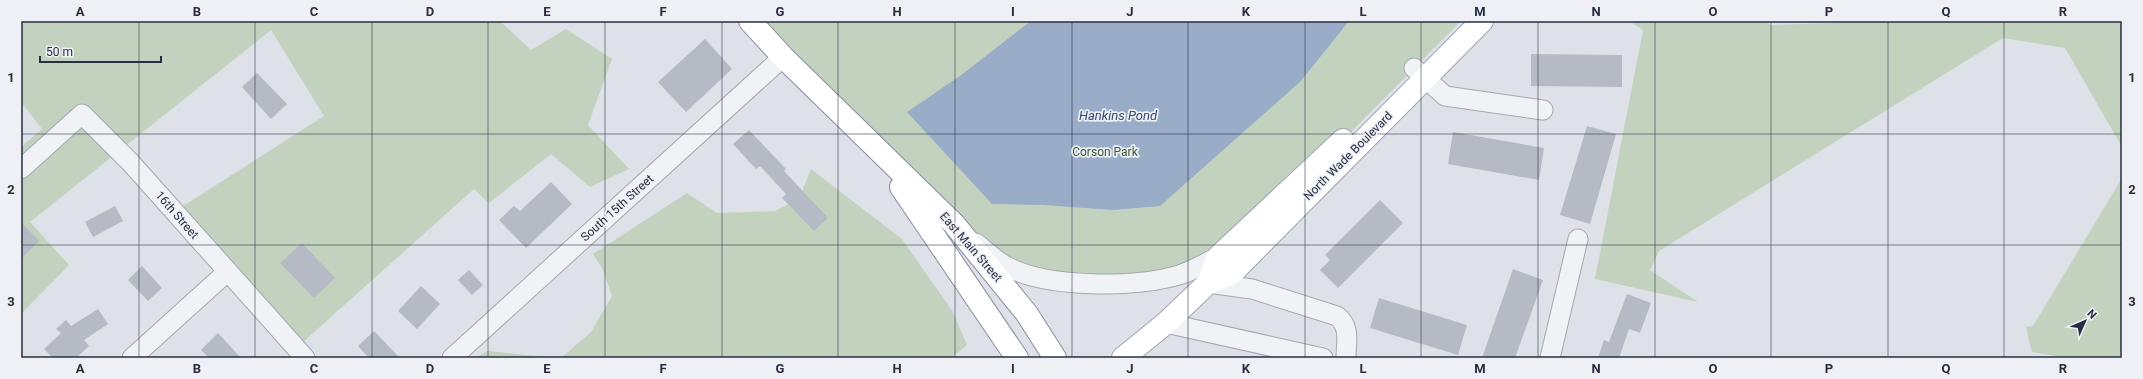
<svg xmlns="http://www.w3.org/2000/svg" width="2143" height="379" font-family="Roboto,sans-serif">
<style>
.green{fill:#c3d2bf}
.water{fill:#99acc8}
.building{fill:#b6bac5}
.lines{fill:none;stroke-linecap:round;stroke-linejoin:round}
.minor-casing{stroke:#a3a8b2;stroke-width:21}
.major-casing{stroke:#9ea5b4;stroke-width:24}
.highway-casing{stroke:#868d9f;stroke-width:24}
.minor{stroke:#f1f2f6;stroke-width:19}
.major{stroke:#fff;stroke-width:22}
.highway{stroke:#fff;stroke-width:22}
.grid{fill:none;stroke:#272e3f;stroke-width:1;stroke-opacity:0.55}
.labels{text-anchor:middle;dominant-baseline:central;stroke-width:3.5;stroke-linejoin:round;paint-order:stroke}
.park-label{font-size:12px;fill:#395b35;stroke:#eef0f6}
.street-label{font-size:12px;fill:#272e3f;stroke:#eef0f6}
.water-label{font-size:13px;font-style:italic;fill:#314973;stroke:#eef0f6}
.neatline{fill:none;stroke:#272e3f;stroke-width:1.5}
.grid-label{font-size:13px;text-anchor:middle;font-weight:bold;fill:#272e3f}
</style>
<rect width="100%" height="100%" fill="#dee1e8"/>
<g class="green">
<polygon points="21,21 500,21 531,50 566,29 612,59 588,125 629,169 590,187 551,154 489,203 474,189 293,351 169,215 324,116 271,30 30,222 69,265 21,314 21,147 42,129 21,102"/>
<polygon points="750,21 1461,21 1336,147 1218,257 1134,282 1007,267"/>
<polygon points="1629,21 1767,21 1770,25 1892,21 2122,21 2122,147 2065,48 2003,38 1659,251 1650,270 1698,302 1595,279 1643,30"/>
<polygon points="811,169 902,239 953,312 967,345 951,358 561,358 591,332 612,296 603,270 593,254 687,193 717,213 775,211 799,199"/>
<polygon points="2122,178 2122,358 2067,358 2032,352 2026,327 2033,326"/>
<polygon points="488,351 557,358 474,358"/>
</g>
<polygon class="water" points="1031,21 1349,21 1300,82 1160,206 1113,210 1043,205 992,204 907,112 960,76"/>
<g class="building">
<polygon points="705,39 732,69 686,112 658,82"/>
<polygon points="1531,54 1622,55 1622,87 1531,86"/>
<polygon points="257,73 287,104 271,119 242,87"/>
<polygon points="1587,126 1616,134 1590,224 1560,215"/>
<polygon points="749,130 786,169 784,171 828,218 814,231 782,198 786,194 760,166 756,169 733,144"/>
<polygon points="1453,132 1544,148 1539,180 1448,164"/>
<polygon points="551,182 572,204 526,248 499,220 514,206 520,211"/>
<polygon points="1380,200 1403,223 1338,288 1320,270 1330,260 1325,255"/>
<polygon points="115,206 123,221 93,237 85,222"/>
<polygon points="21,222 39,241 21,259"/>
<polygon points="302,243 335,278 314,298 280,263"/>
<polygon points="142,266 162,288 148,301 128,280"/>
<polygon points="1513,269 1543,280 1515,358 1482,358"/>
<polygon points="469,270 483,285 472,295 458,280"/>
<polygon points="421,286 440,304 417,329 398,311"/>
<polygon points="1627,294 1651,303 1640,333 1629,329 1619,358 1598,358 1604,340 1609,342"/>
<polygon points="1379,298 1467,325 1458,355 1370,328"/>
<polygon points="98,309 108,324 84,340 89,346 76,358 53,358 44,349 61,333 56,329 66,320 71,326"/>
<polygon points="374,331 400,358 369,358 358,346"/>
<polygon points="218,333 241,358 209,358 201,350"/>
</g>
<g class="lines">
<g class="minor-casing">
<g id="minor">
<polyline points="1414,68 1445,96 1543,110"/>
<polyline points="21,169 82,114 131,163 305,358"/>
<path d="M976,243C986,251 997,262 1008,267C1048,288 1135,288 1179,275C1192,271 1205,263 1218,257"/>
<path d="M1208,283L1252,289L1337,316C1351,327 1346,342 1346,358"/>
<polyline points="1166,323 1323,358"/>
<polyline points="132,358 227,272"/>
<polyline points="452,358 783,57"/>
<polyline points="1550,358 1578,239"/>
</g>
</g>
<g class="major-casing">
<g id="major">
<polyline points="1208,283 1218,257 1343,140"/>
<polyline points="1123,358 1166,323 1208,283 1232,273 1482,21"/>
</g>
</g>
<g class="highway-casing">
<g id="highway">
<polyline points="750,21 783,57 954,224 1027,314 1055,358"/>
<polyline points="901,187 1017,358"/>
</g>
</g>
<use href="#minor" class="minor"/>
<use href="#major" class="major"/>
<use href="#highway" class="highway"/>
</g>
<path class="grid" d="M139,21V358M255,21V358M372,21V358M488,21V358M605,21V358M722,21V358M838,21V358M955,21V358M1072,21V358M1188,21V358M1305,21V358M1421,21V358M1538,21V358M1655,21V358M1771,21V358M1888,21V358M2004,21V358M21,134H2122M21,245H2122"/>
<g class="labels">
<g class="park-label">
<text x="1105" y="152">Corson Park</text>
</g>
<g class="street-label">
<text transform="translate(1348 156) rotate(-45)">North Wade Boulevard</text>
<text transform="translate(617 208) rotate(-42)">South 15th Street</text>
<text transform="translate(177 215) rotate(49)">16th Street</text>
<text transform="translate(971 247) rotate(49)">East Main Street</text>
</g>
<g class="water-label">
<text x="1118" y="115">Hankins Pond</text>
</g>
</g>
<rect width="2143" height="379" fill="none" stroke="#eef0f6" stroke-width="44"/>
<g transform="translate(2085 321) rotate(45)" stroke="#eef0f6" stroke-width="3" paint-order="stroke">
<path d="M0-3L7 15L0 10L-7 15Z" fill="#272e3f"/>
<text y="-6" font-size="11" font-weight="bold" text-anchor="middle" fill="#272e3f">N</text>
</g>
<path d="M40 56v6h121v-6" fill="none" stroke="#272e3f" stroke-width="2"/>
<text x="46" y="56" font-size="12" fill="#272e3f" stroke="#eef0f6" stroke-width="3" paint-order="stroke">50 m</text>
<rect x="22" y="22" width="2099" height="335" class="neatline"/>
<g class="grid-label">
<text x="80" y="16">A</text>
<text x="197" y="16">B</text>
<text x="314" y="16">C</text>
<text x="430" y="16">D</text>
<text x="547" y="16">E</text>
<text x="663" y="16">F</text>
<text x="780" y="16">G</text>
<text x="897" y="16">H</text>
<text x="1013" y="16">I</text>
<text x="1130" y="16">J</text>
<text x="1246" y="16">K</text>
<text x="1363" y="16">L</text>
<text x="1480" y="16">M</text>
<text x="1596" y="16">N</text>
<text x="1713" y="16">O</text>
<text x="1829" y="16">P</text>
<text x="1946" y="16">Q</text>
<text x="2063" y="16">R</text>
<text x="11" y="82">1</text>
<text x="2132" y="82">1</text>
<text x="11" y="194">2</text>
<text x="2132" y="194">2</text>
<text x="11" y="306">3</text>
<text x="2132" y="306">3</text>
<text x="80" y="373">A</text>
<text x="197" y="373">B</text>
<text x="314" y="373">C</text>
<text x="430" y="373">D</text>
<text x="547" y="373">E</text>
<text x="663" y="373">F</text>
<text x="780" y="373">G</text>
<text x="897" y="373">H</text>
<text x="1013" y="373">I</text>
<text x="1130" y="373">J</text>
<text x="1246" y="373">K</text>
<text x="1363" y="373">L</text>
<text x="1480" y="373">M</text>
<text x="1596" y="373">N</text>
<text x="1713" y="373">O</text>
<text x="1829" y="373">P</text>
<text x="1946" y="373">Q</text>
<text x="2063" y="373">R</text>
</g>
</svg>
